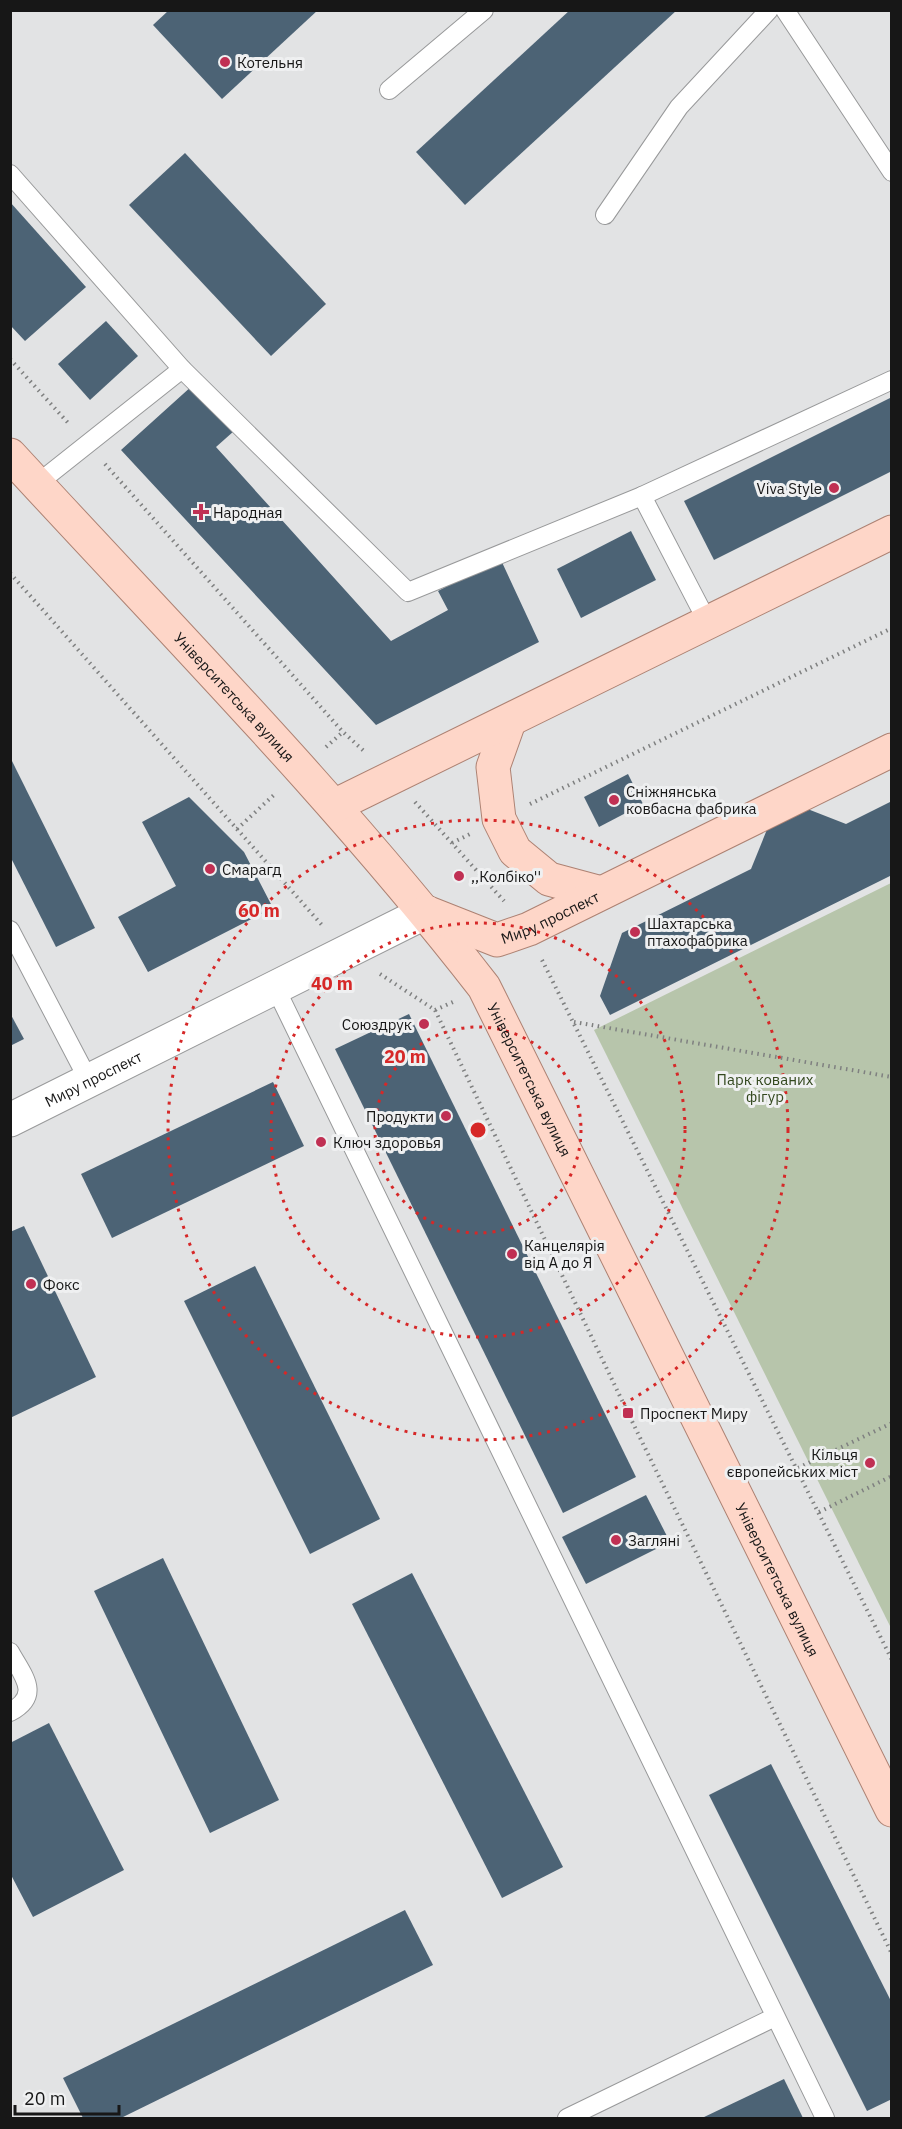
<svg xmlns="http://www.w3.org/2000/svg" width="902" height="2129" font-family="'IBM Plex Sans',sans-serif">
<style>
.green{fill:#b7c5ab}
.building{fill:#4c6375}
.lines{fill:none;stroke-linecap:round;stroke-linejoin:round}
.service-casing{stroke:#98999a;stroke-width:20}
.tertiary-casing{stroke:#98999a;stroke-width:35}
.primary-casing{stroke:#ad8273;stroke-width:35}
.path{stroke:#7f8080;stroke-width:4;stroke-dasharray:1.5 4.5;stroke-linecap:butt}
.service{stroke:#fff;stroke-width:18}
.tertiary{stroke:#fff;stroke-width:33}
.primary{stroke:#fed6c8;stroke-width:33}
.ring{fill:none;stroke:#d62828;stroke-width:3;stroke-dasharray:3 6}
.poi-dot{fill:#c03053;stroke:#eff0f1;stroke-width:2}
.labels{text-anchor:middle;dominant-baseline:central;stroke-width:6;stroke-linejoin:round;paint-order:stroke}
.poi-label{font-size:15px;fill:#171717;stroke:#eff0f1;text-anchor:start}
.street-label{font-size:15px;fill:#171717;stroke:#eff0f1}
.park-label{font-size:15px;fill:#33481e;stroke:#eff0f1}
.centre{fill:#d62828;stroke:#eff0f1;stroke-width:3}
.ring-label{font-size:18px;text-anchor:middle;font-weight:bold;fill:#d62828;stroke:#eff0f1;stroke-width:6;stroke-linejoin:round;paint-order:stroke}
</style>
<rect width="100%" height="100%" fill="#e2e3e4"/>
<polygon class="green" points="891,883 891,1628 594,1030"/>
<g class="building">
<polygon points="169,10 318,10 222,99 153,25"/>
<polygon points="570,10 677,10 465,205 416,152"/>
<polygon points="185,153 326,304 271,356 129,205"/>
<polygon points="10,202 86,287 25,341 10,325"/>
<polygon points="106,321 138,356 90,400 58,364"/>
<polygon points="193,385 234,431 216,447 391,641 448,610 438,591 500,558 539,642 376,725 121,450"/>
<polygon points="892,397 892,471 714,560 684,501"/>
<polygon points="631,531 656,580 581,618 557,569"/>
<polygon points="10,757 95,928 56,947 10,856"/>
<polygon points="628,774 643,804 599,827 584,797"/>
<polygon points="189,797 244,852 273,908 148,972 118,917 176,886 142,822"/>
<polygon points="892,801 892,875 610,1015 600,996 622,933 751,869 768,827 805,808 846,824"/>
<polygon points="10,1013 24,1039 10,1046"/>
<polygon points="409,1014 636,1477 563,1513 335,1049"/>
<polygon points="273,1082 304,1146 112,1238 81,1174"/>
<polygon points="24,1226 96,1377 10,1418 10,1232"/>
<polygon points="255,1266 380,1519 310,1554 184,1301"/>
<polygon points="646,1495 670,1542 586,1584 562,1537"/>
<polygon points="163,1558 279,1800 210,1833 94,1591"/>
<polygon points="412,1573 563,1867 502,1898 352,1604"/>
<polygon points="49,1723 124,1870 33,1917 10,1873 10,1743"/>
<polygon points="771,1764 892,2003 892,2099 867,2111 709,1795"/>
<polygon points="405,1910 433,1965 121,2118 83,2118 63,2078"/>
<polygon points="784,2079 803,2118 702,2118"/>
</g>
<g class="lines">
<g class="service-casing">
<g id="service">
<polyline points="785,10 892,172"/>
<polyline points="389,90 484,10"/>
<polyline points="10,174 182,369 408,592 642,496 892,380"/>
<polyline points="605,215 679,107 769,10"/>
<polyline points="37,484 182,369"/>
<polyline points="642,496 708,623"/>
<polyline points="10,930 89,1081"/>
<polyline points="276,989 825,2118"/>
<path d="M10,1652C23,1676 42,1695 10,1712"/>
<polyline points="567,2118 775,2017"/>
</g>
</g>
<g class="tertiary-casing">
<g id="tertiary">
<path id="s1" d="M10,1120L426,912"/>
</g>
</g>
<g class="primary-casing">
<g id="primary">
<path id="s2" d="M10,455C171,630 339,800 484,987L892,1810"/>
<polyline points="509,722 493,767 499,819 515,851 549,879 601,893"/>
<polyline points="334,806 892,532"/>
<path id="s3" d="M426,912L497,940L529,929L892,750"/>
</g>
</g>
<g class="path">
<polyline points="10,359 70,425"/>
<polyline points="105,464 343,732 365,752"/>
<polyline points="10,573 322,925"/>
<polyline points="326,747 343,732"/>
<polyline points="415,802 504,901"/>
<polyline points="530,804 892,628"/>
<polyline points="237,829 276,793"/>
<polyline points="452,843 470,834"/>
<polyline points="542,960 892,1660"/>
<polyline points="380,974 435,1010 628,1413 892,1954"/>
<polyline points="435,1010 453,1002"/>
<polyline points="574,1022 892,1077"/>
<polyline points="798,1468 892,1423"/>
<polyline points="819,1512 892,1476"/>
</g>
<use href="#service" class="service"/>
<use href="#tertiary" class="tertiary"/>
<use href="#primary" class="primary"/>
</g>
<g class="ring">
<circle cx="478" cy="1130" r="103"/>
<circle cx="478" cy="1130" r="207"/>
<circle cx="478" cy="1130" r="310"/>
</g>
<g class="poi-dot">
<circle cx="225" cy="62" r="6"/>
<circle cx="834" cy="488" r="6"/>
<path d="M198 503h6v6h6v6h-6v6h-6v-6h-6v-6h6z"/>
<circle cx="614" cy="800" r="6"/>
<circle cx="210" cy="869" r="6"/>
<circle cx="459" cy="876" r="6"/>
<circle cx="635" cy="932" r="6"/>
<circle cx="424" cy="1024" r="6"/>
<circle cx="446" cy="1116" r="6"/>
<circle cx="321" cy="1142" r="6"/>
<circle cx="512" cy="1254" r="6"/>
<circle cx="31" cy="1284" r="6"/>
<rect x="622" y="1407" width="12" height="12" rx="3"/>
<circle cx="870" cy="1463" r="6"/>
<circle cx="616" cy="1540" r="6"/>
</g>
<g class="labels">
<g class="poi-label">
<text x="237" y="62">Котельня</text>
<text x="822" y="488" text-anchor="end">Viva Style</text>
<text x="213" y="512">Народная</text>
<text x="626" y="791">Сніжнянська<tspan x="626" dy="17">ковбасна фабрика</tspan></text>
<text x="222" y="869">Смарагд</text>
<text x="471" y="876">,,Колбіко''</text>
<text x="647" y="923">Шахтарська<tspan x="647" dy="17">птахофабрика</tspan></text>
<text x="412" y="1024" text-anchor="end">Союздрук</text>
<text x="434" y="1116" text-anchor="end">Продукти</text>
<text x="333" y="1142">Ключ здоровья</text>
<text x="524" y="1245">Канцелярія<tspan x="524" dy="17">від А до Я</tspan></text>
<text x="43" y="1284">Фокс</text>
<text x="640" y="1413">Проспект Миру</text>
<text x="858" y="1454" text-anchor="end">Кільця<tspan x="858" dy="17">європейських міст</tspan></text>
<text x="628" y="1540">Загляні</text>
</g>
<g class="street-label">
<text stroke="none"><textPath href="#s2" startOffset="330">Університетська вулиця</textPath></text>
<text stroke="none"><textPath href="#s3" startOffset="134">Миру проспект</textPath></text>
<text stroke="none"><textPath href="#s1" startOffset="93">Миру проспект</textPath></text>
<text stroke="none"><textPath href="#s2" startOffset="816">Університетська вулиця</textPath></text>
<text stroke="none"><textPath href="#s2" startOffset="1374">Університетська вулиця</textPath></text>
</g>
<g class="park-label">
<text x="765" y="1079">Парк кованих<tspan x="765" dy="17">фігур</tspan></text>
</g>
</g>
<circle cx="478" cy="1130" r="9" class="centre"/>
<g class="ring-label">
<text x="259" y="917">60 m</text>
<text x="332" y="990">40 m</text>
<text x="405" y="1063">20 m</text>
</g>
<rect width="902" height="2129" fill="none" stroke="#171717" stroke-width="24"/>
<path d="M15 2105v9h104v-9" fill="none" stroke="#171717" stroke-width="3"/>
<text x="24" y="2105" font-size="18" fill="#171717" stroke="#eff0f1" stroke-width="4.5" paint-order="stroke">20 m</text>
</svg>
